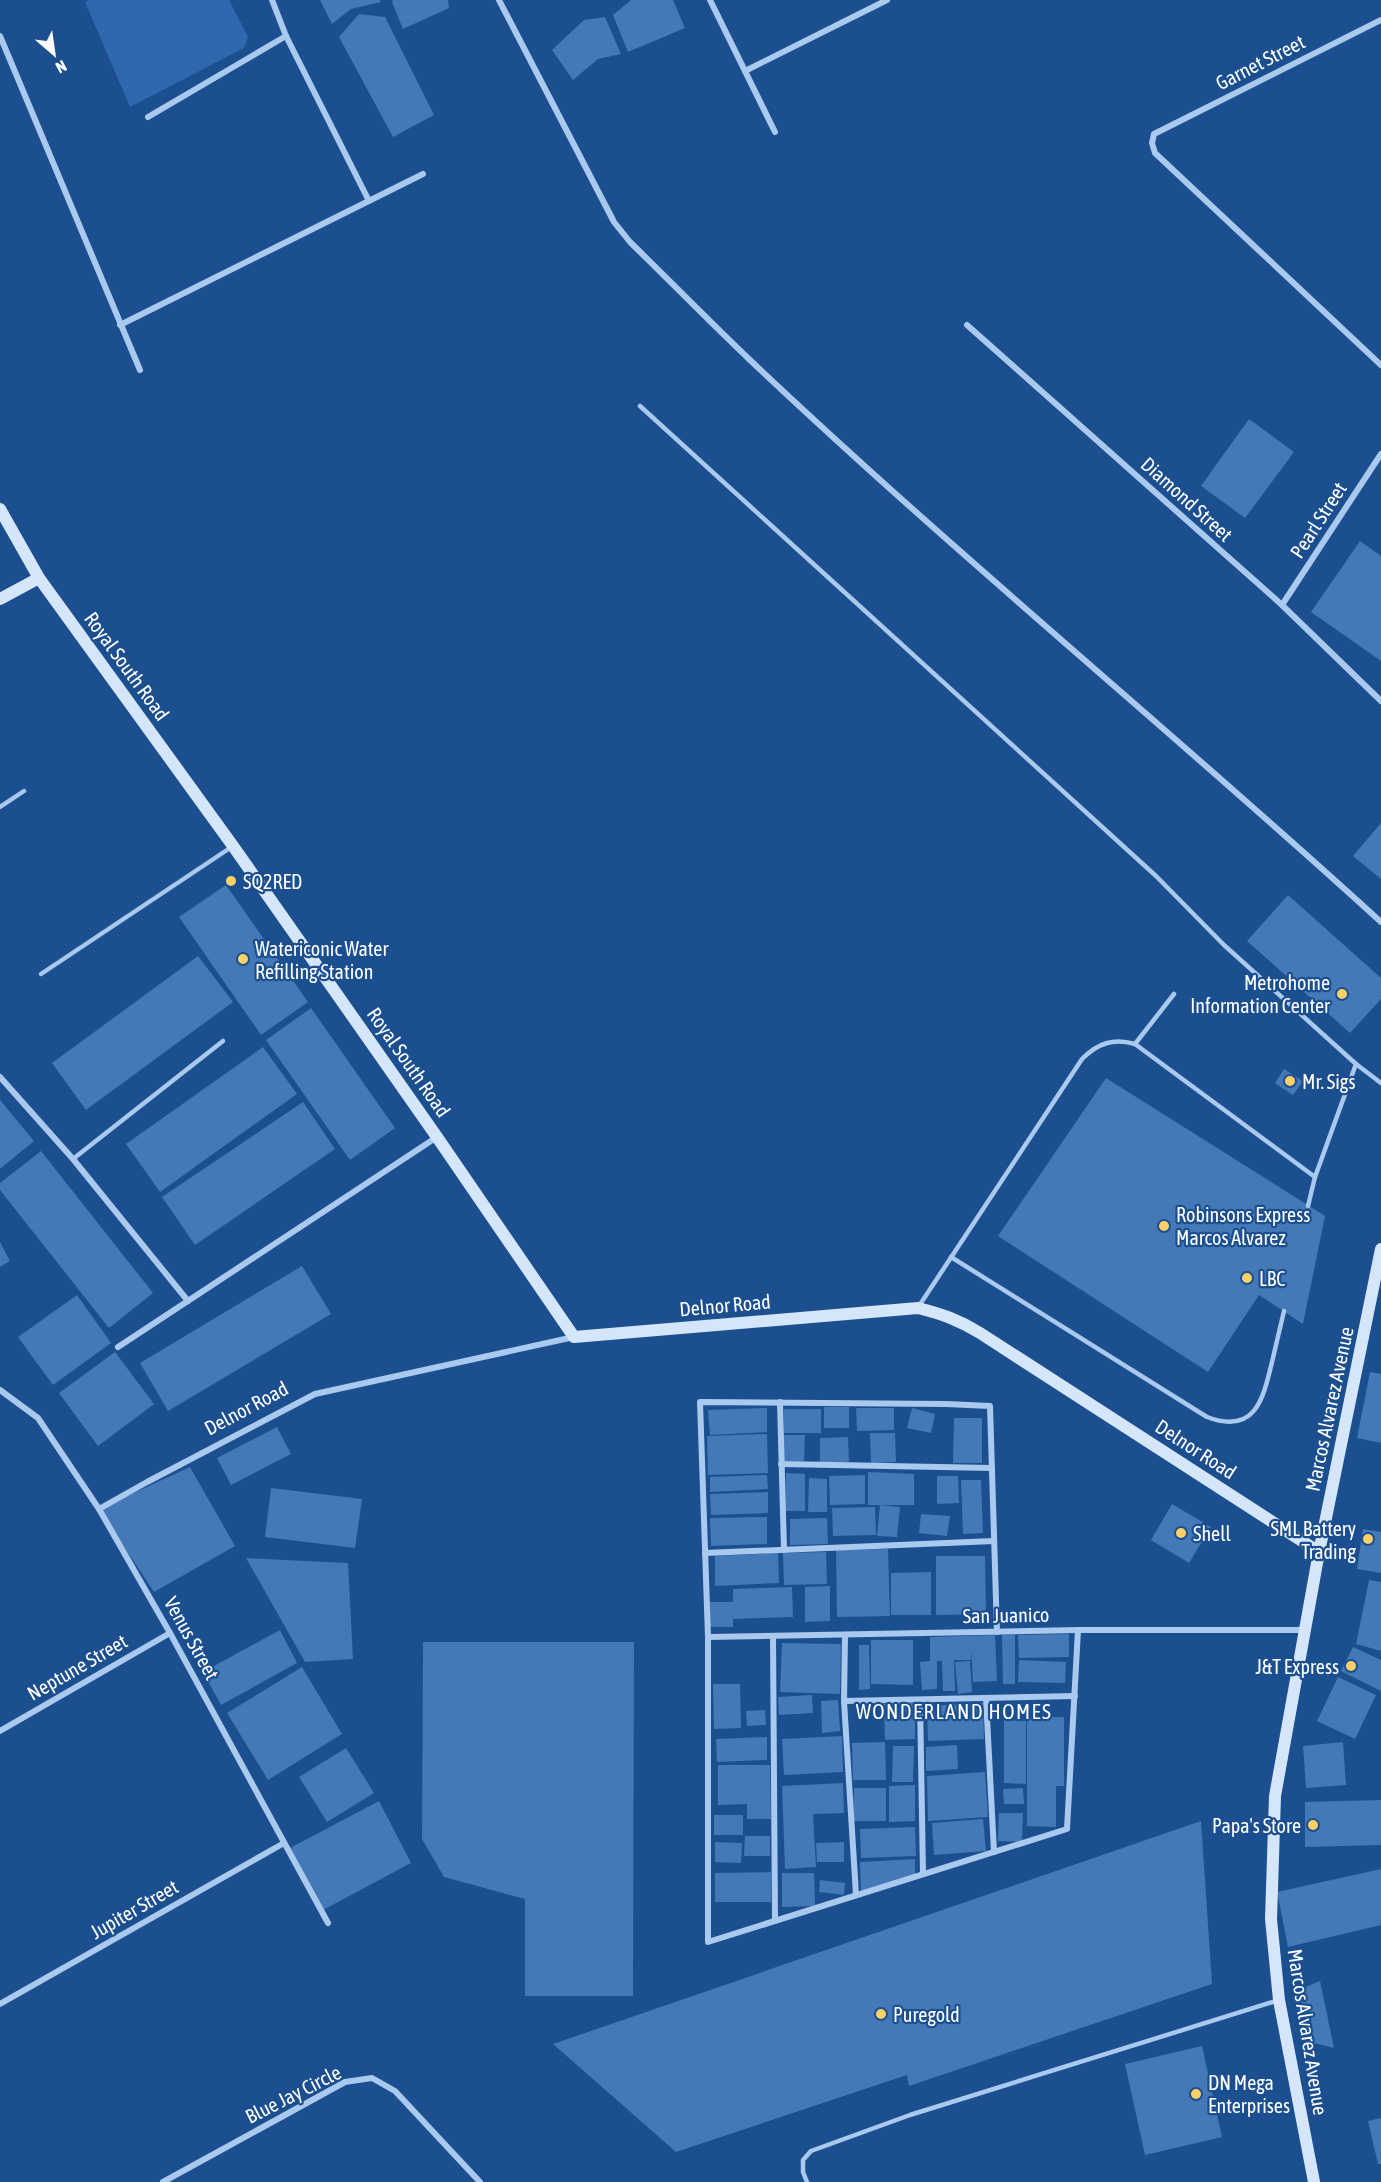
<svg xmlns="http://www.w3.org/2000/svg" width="1381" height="2182" font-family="'Asap Condensed',sans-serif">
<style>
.green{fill:#2e69ad}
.building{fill:#4478b7}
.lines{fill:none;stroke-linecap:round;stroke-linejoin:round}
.lane{stroke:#a9c9ee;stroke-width:4.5}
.street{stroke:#a9c9ee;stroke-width:6}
.secondary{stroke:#d6e6fa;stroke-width:12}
.poi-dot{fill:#ffd166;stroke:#1b4f8f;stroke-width:2}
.labels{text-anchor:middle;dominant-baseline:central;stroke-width:4.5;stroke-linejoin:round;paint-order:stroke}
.street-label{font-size:20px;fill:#fff;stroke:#1b4f8f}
.poi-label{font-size:20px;fill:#fff;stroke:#1b4f8f;text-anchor:start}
.neighbourhood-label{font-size:21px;letter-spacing:1.5px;fill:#fff;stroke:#1b4f8f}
</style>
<rect width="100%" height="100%" fill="#1b4f8f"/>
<polygon class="green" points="89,0 229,0 248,37 244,48 130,107 85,2"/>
<g class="building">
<polygon points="320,0 380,0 381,2 351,9 332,24"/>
<polygon points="393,0 448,0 449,8 403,29 392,2"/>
<polygon points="631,0 673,0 685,28 628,52 613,15"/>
<polygon points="359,14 385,17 434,115 393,137 339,37"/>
<polygon points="605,17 621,54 598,59 573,80 552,50 584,20"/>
<polygon points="1249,419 1294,452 1245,518 1201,486"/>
<polygon points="1360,541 1381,556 1381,661 1311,612"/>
<polygon points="1381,823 1381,879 1353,856"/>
<polygon points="226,885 308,1002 261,1035 179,917"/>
<polygon points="1288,895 1381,978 1381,999 1350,1033 1247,941"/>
<polygon points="198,956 233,1002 86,1110 52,1063"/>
<polygon points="311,1008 395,1128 350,1160 266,1040"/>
<polygon points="263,1047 297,1094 160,1192 126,1144"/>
<polygon points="1284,1069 1303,1081 1293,1095 1275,1083"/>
<polygon points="1106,1078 1325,1216 1303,1324 1259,1295 1208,1372 998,1236"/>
<polygon points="0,1100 34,1141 0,1169"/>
<polygon points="303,1102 335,1149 195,1245 162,1197"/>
<polygon points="41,1151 153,1293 109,1328 0,1190 0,1183"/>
<polygon points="0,1242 10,1261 0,1267"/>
<polygon points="302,1266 331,1314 168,1411 140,1363"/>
<polygon points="77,1295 111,1343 53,1385 18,1337"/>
<polygon points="115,1352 154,1404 98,1446 59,1393"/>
<polygon points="1370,1372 1381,1374 1381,1443 1357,1438"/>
<rect x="824" y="1407" width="25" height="21"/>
<polygon points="767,1408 767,1432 710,1435 708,1410"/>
<polygon points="856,1408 894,1408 894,1430 857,1431"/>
<polygon points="912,1408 935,1414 931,1433 907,1428"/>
<rect x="784" y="1409" width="37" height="24"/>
<polygon points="954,1418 982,1418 982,1463 953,1463"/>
<polygon points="277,1427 291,1454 231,1485 217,1458"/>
<polygon points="870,1433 895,1433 896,1462 871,1463"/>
<polygon points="767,1434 768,1473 708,1475 707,1436"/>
<polygon points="784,1435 805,1435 804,1461 783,1461"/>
<polygon points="848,1437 849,1462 820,1462 820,1438"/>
<polygon points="190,1467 235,1546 154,1592 99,1509"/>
<polygon points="868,1472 914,1474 914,1505 868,1505"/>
<polygon points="786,1473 805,1474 805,1511 785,1511"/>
<polygon points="767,1475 768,1489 710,1492 710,1477"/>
<polygon points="865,1475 865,1504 830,1505 829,1476"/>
<polygon points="937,1476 958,1476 959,1503 937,1504"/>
<polygon points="809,1478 827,1479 827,1512 808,1512"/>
<polygon points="961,1480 981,1480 983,1533 963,1534"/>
<polygon points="271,1488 362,1499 355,1548 265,1537"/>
<polygon points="768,1492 768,1513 711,1515 710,1494"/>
<polygon points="1172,1504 1211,1527 1189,1563 1151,1540"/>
<polygon points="880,1505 900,1507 897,1537 877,1536"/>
<polygon points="875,1507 876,1535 833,1536 832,1508"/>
<polygon points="921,1514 950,1516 947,1536 919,1533"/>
<polygon points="767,1517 767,1544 711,1546 710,1518"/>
<polygon points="827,1518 828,1544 790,1545 790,1519"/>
<polygon points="1363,1529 1381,1532 1381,1573 1357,1569"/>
<polygon points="888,1549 890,1616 837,1617 836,1550"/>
<polygon points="826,1552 827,1584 784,1585 783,1553"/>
<polygon points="778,1553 779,1583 715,1586 715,1556"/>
<polygon points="936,1556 985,1556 986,1614 936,1615"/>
<polygon points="246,1558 348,1563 353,1659 305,1662"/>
<polygon points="931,1572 931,1615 891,1615 891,1573"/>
<polygon points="1369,1580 1381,1582 1381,1651 1356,1644"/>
<polygon points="830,1586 830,1621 805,1622 805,1587"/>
<polygon points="792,1587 793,1617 733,1619 733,1627 710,1627 710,1602 733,1602 733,1589"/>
<polygon points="280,1630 297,1663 221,1705 203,1672"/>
<polygon points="1069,1634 1069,1657 1019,1658 1018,1635"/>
<polygon points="995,1635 997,1681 973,1682 971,1649 971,1660 954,1660 955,1691 943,1691 942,1661 937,1661 937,1689 922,1690 920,1662 930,1661 930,1637"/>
<polygon points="1002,1635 1015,1635 1015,1684 1003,1684"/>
<polygon points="871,1640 913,1640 913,1685 871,1684"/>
<polygon points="423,1642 634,1642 633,1996 525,1996 525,1899 444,1877 422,1839"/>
<polygon points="782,1643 841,1644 840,1694 780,1692"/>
<polygon points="859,1645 869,1645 870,1689 859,1690"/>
<polygon points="1353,1647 1381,1660 1381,1691 1341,1671"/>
<polygon points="1019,1660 1066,1662 1065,1683 1018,1682"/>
<polygon points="970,1661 972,1692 958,1694 955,1662"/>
<polygon points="302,1667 342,1734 268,1780 227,1713"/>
<polygon points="1338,1677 1376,1695 1355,1739 1317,1721"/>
<polygon points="713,1684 740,1684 741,1728 714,1729"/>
<polygon points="812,1695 813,1713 779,1715 778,1697"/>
<polygon points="838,1700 840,1731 822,1733 821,1701"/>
<polygon points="915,1703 915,1739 885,1740 884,1704"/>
<polygon points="983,1703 984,1739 928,1741 927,1706"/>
<polygon points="765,1710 766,1725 747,1726 746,1711"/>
<polygon points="1027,1717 1064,1717 1064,1786 1056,1786 1056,1827 1027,1826"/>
<polygon points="1004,1720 1026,1721 1026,1784 1004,1783"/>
<polygon points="842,1736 843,1772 784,1775 782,1739"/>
<polygon points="767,1737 767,1760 717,1762 716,1739"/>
<polygon points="885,1742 886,1780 853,1780 852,1743"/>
<polygon points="1343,1742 1346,1785 1306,1788 1303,1746"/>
<polygon points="957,1745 958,1769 926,1771 926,1747"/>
<polygon points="893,1746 914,1746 913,1782 892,1782"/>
<polygon points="346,1748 374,1793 327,1822 299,1777"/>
<polygon points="718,1765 770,1765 771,1819 747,1819 747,1804 718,1805"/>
<polygon points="985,1772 988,1817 928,1821 927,1776"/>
<polygon points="843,1783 844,1813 813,1814 816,1867 785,1869 782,1786"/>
<polygon points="915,1785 915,1821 889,1822 889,1786"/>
<polygon points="854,1788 886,1788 886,1821 853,1821"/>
<polygon points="1023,1788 1024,1804 1004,1804 1003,1789"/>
<polygon points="1381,1800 1381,1845 1305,1847 1305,1802"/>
<polygon points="379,1801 411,1863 323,1910 290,1848"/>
<polygon points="999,1813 1023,1813 1022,1842 998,1841"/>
<rect x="714" y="1815" width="29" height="20"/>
<polygon points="983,1819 986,1851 934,1855 932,1823"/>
<polygon points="1201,1821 1212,1984 909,2086 907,2075 676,2152 553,2044"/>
<polygon points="915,1827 916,1856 861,1858 860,1829"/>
<polygon points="745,1836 770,1836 770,1856 744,1856"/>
<polygon points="715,1842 742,1843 741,1863 715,1862"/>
<polygon points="844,1842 844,1862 817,1862 816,1843"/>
<polygon points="915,1859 915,1874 861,1891 860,1862"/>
<polygon points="1381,1869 1381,1925 1288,1947 1277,1892"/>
<polygon points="771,1872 771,1902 715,1902 715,1873"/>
<polygon points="782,1873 814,1873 815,1906 782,1907"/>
<polygon points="820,1880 845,1883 844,1895 819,1892"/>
<polygon points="1320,1981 1334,2048 1302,2040 1294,1992"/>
<polygon points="1202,2046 1222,2137 1145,2155 1125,2064"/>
<polygon points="1381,2118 1381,2164 1378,2164 1368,2121"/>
</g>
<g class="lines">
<g class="lane">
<polyline points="640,406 1156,876 1224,945 1356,1064"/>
<polyline points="0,807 24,791"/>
<polyline points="41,974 233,846"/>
<polyline points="1135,1044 1174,994"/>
<polyline points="73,1159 223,1041"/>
<polyline points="1308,1206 1315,1177"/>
<path d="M951,1257L1207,1417C1255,1435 1263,1400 1272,1362C1276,1345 1280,1328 1284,1311"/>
<path d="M919,1306L1082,1059C1098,1043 1113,1038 1135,1044L1315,1177L1356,1064L1381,1083"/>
<polyline points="807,2182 803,2172 803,2160 811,2151 910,2115 1279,2000"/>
</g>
<g class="street">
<polyline points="272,0 286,36 369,201"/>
<path d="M499,0L614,222L630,242C670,281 709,321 750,360C955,554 1173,732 1381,922"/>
<polyline points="710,0 775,132"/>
<polyline points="1381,20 1154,134 1152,143 1155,153 1381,365"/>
<polyline points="0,36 140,370"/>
<polyline points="745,71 887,0"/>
<polyline points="148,117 286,36"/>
<polyline points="120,325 423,174"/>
<polyline points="967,325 1282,605 1381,701"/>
<polyline points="1282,605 1381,454"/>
<polyline points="0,1077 73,1159 188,1301"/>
<polyline points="118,1347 437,1137"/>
<polyline points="0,1390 38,1418 99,1509 170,1633 328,1923"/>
<polyline points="780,1402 784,1550"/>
<polyline points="781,1464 992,1468"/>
<polyline points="99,1509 147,1482 315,1394 574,1337"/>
<polyline points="705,1553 994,1541"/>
<polyline points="997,1632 990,1406 946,1404 700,1402 708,1637 708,1942 1067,1829 1078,1630"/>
<polyline points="845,1635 844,1701 856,1895"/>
<polyline points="773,1636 775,1921"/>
<polyline points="708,1637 1078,1630 1304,1630"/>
<polyline points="986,1698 994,1852"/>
<polyline points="920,1700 923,1874"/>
<polyline points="844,1701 1075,1696"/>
<polyline points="0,1731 170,1633"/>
<polyline points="0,2004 284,1843"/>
<polyline points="163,2182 345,2082 372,2078 395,2091 480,2182"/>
</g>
<g class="secondary">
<path d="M0,509L39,578L233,846L437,1137L574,1337L918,1308C942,1314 959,1320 980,1333L1319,1552"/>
<polyline points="0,599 39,578"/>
<polyline points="1314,2182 1279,2000 1271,1919 1275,1796 1319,1552 1381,1249"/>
</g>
</g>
<g class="poi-dot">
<circle cx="231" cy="881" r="6"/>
<circle cx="243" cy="959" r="6"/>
<circle cx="1342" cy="994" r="6"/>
<circle cx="1290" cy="1081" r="6"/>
<circle cx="1164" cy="1226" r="6"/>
<circle cx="1247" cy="1278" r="6"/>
<circle cx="1181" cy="1533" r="6"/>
<circle cx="1368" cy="1539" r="6"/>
<circle cx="1351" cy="1666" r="6"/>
<circle cx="1313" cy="1825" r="6"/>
<circle cx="881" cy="2014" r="6"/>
<circle cx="1196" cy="2094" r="6"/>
</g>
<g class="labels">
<g class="street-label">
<text transform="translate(1260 62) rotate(-27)">Garnet Street</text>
<text transform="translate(1187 499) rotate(42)">Diamond Street</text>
<text transform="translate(1318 520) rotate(-57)">Pearl Street</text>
<text transform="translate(127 666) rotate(54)">Royal South Road</text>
<text transform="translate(409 1062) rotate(55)">Royal South Road</text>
<text transform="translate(725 1305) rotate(-5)">Delnor Road</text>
<text transform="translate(246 1408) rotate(-28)">Delnor Road</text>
<text transform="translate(1329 1409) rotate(-78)">Marcos Alvarez Avenue</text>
<text transform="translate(1196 1449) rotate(33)">Delnor Road</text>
<text transform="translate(1006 1615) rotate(-1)">San Juanico</text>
<text transform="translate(192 1638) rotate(61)">Venus Street</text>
<text transform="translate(77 1667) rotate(-30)">Neptune Street</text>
<text transform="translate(134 1909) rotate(-30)">Jupiter Street</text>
<text transform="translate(1308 2032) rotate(81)">Marcos Alvarez Avenue</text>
<text transform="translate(293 2094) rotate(-27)">Blue Jay Circle</text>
</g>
<g class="poi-label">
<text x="243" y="881">SQ2RED</text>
<text x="255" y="948">Watericonic Water<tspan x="255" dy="23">Refilling Station</tspan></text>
<text x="1330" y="982" text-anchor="end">Metrohome<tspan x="1330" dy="23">Information Center</tspan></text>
<text x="1302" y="1081">Mr. Sigs</text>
<text x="1176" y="1214">Robinsons Express<tspan x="1176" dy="23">Marcos Alvarez</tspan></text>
<text x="1259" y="1278">LBC</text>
<text x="1356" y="1528" text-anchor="end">SML Battery<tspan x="1356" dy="23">Trading</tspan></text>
<text x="1193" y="1533">Shell</text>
<text x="1339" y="1666" text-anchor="end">J&amp;T Express</text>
<text x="1301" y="1825" text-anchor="end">Papa's Store</text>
<text x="893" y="2014">Puregold</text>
<text x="1208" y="2082">DN Mega<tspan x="1208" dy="23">Enterprises</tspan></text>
</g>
<g class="neighbourhood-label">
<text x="954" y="1711">WONDERLAND HOMES</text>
</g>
</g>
<g transform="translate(54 54) rotate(151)" stroke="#1b4f8f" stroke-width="4.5" paint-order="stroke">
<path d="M0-4.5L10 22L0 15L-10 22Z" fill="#ffffff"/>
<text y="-9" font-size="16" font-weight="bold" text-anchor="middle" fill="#ffffff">N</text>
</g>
</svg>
